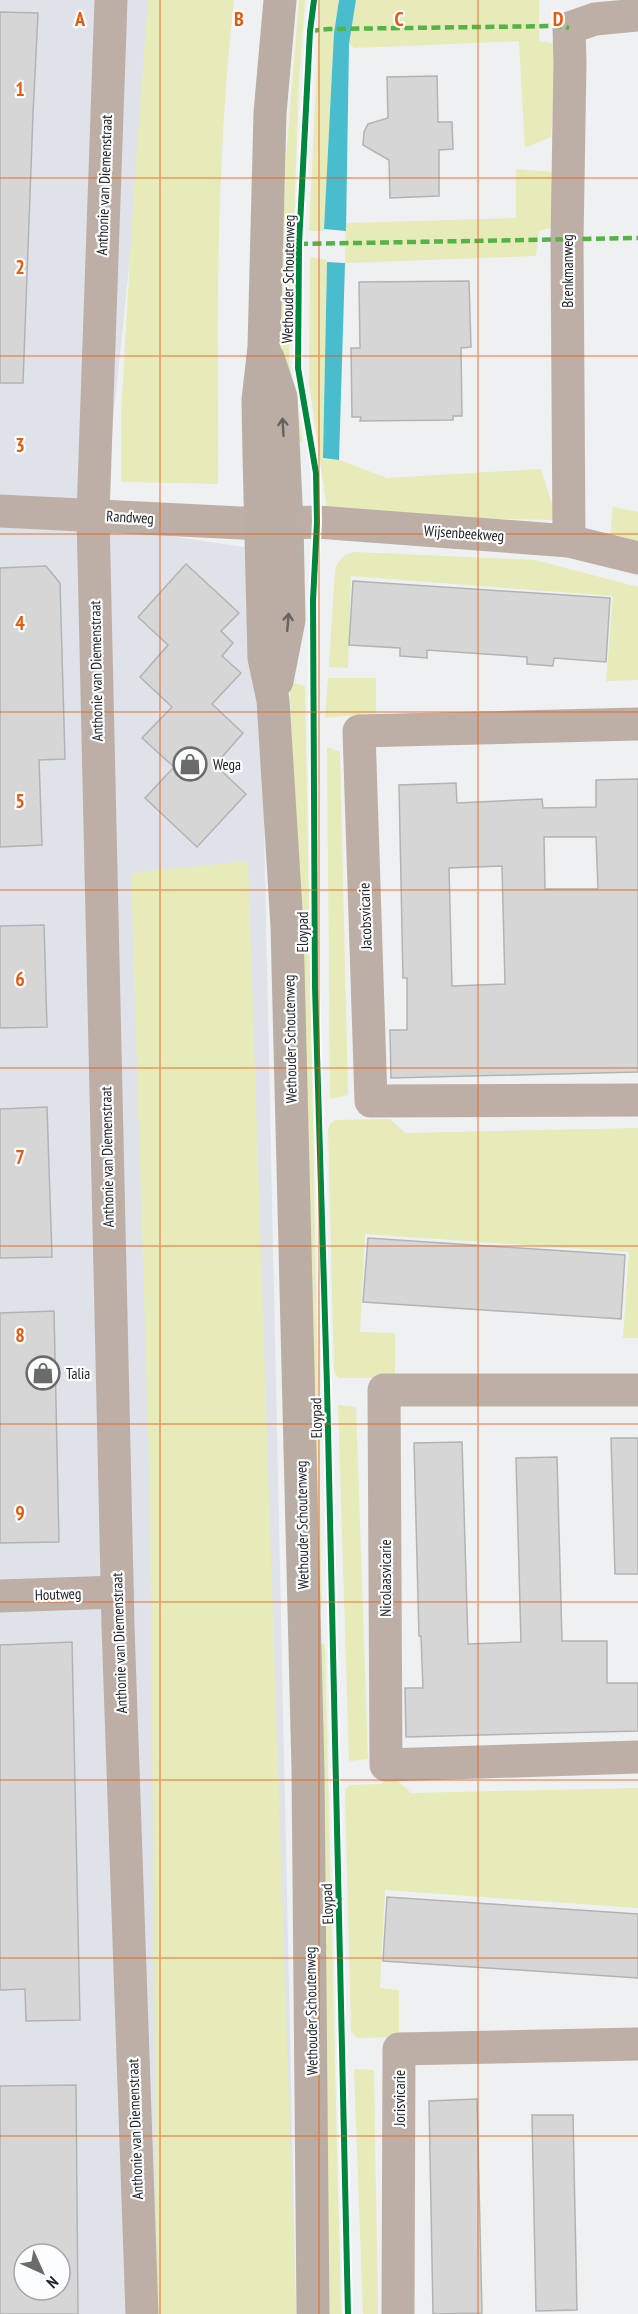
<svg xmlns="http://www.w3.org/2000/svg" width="638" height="2314" font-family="'PT Sans Narrow',sans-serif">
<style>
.built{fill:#dfe2e8;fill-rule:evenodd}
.green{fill:#e6ebb9}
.water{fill:#49bcce}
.building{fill:#d7d6d7;stroke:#b3b3b3;stroke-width:1.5;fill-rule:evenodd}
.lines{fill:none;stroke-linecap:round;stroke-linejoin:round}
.street{stroke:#bdafa6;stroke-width:33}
.secondary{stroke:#baaea4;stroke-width:33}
.quiet{stroke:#55b245;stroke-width:4.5;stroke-dasharray:9 4.5;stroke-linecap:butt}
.cycleway-casing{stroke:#fbfdff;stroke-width:10}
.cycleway{stroke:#00873e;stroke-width:6}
.oneway{stroke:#68625e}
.grid{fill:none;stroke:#e8590c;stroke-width:1.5;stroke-opacity:0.55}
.labels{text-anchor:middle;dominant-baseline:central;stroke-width:4.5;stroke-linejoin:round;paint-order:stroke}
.street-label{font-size:15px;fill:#242425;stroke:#fbfdff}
.poi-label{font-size:15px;fill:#242425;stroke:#fbfdff;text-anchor:start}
.grid-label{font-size:20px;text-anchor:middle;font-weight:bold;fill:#e8590c;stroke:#fbfdff;stroke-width:4.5;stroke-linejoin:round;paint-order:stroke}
</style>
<rect width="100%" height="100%" fill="#eff0f1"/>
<path class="built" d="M0,0H157L102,526L258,549L296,2314H0ZM24,2254H60V2290H24Z"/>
<g class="green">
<path d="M148,0H234C223,98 219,198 218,297C217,359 219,422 218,484L121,482V416L134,189Z"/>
<polygon points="299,0 305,0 299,79 289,361 303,441 295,444 278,363 286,158"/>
<polygon points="320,0 339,0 334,33 324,231 309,231"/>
<polygon points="356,0 539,0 539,41 558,44 551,137 525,148 519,41 354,48 349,44"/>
<polygon points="516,169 551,172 555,227 539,231 536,256 345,263 346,223 516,218"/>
<polygon points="310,257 327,260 323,459 339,460 387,478 541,469 557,520 392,517 327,509 309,383"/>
<polygon points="613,507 638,512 638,545 610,538"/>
<path d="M355,552L535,560L638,587V680L606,681L613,596L351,576L348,668L329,667L335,570C339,559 344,554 355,552Z"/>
<polygon points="328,678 376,678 376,713 325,718"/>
<polygon points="290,682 305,686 322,1609 313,1608"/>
<polygon points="327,747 340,752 348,1095 330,1099"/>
<polygon points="248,861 296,2314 157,2314 150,1488 131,873"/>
<polygon points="390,1119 405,1133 638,1128 638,1338 623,1338 629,1252 365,1234 360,1332 395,1333 395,1378 338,1378 334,1371 328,1130 330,1124 335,1120"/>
<polygon points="338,1405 356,1407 368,1759 349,1761"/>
<polygon points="314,1640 325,1645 341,2314 327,2314"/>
<polygon points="395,1778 411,1793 638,1788 638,1908 385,1890 380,1988 399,1990 399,2037 357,2038 351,2031 345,1790 350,1785 380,1784"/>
<polygon points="354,2069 374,2070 378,2314 363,2314"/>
</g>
<g class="water">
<polygon points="339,0 356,0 349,44 346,231 324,229 334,33"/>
<polygon points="327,262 345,263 339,460 323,458"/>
</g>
<g class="building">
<polygon points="0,12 38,13 33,114 23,383 0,383"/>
<polygon points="437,76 438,122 452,122 453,149 439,150 439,196 390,198 389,160 363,145 364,132 368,124 388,118 387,77"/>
<polygon points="469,281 471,347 461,348 462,416 453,416 453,420 360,421 361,417 352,417 351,348 360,348 359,282"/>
<polygon points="186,564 239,613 221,631 233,643 222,656 241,673 212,704 243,733 215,765 246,794 197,847 145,798 174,767 142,738 172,707 140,677 168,645 138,617"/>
<polygon points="46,566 60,583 65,759 39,760 42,845 0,847 0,568"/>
<polygon points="353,581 610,598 606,662 554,658 553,666 527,664 527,657 427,650 427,658 400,656 400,648 349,645"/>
<path d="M638,779V1072L391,1078L390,1030H407V978H403L399,785L456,783L457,803L542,799L543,808L596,807V780ZM544,837H596L598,889H545ZM502,866L505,984L452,986L449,868Z"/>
<polygon points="44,925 47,1027 0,1028 0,926"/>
<polygon points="47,1107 52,1257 0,1258 0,1109"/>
<polygon points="368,1238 625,1255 621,1319 363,1302"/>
<polygon points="54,1311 59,1542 0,1543 0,1313"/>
<polygon points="611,1438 638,1438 638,1574 615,1574"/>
<polygon points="462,1442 468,1644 521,1642 516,1458 557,1457 562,1641 607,1641 607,1683 638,1683 638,1731 406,1737 405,1688 423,1688 421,1636 419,1636 414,1443"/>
<polygon points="72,1642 80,2020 26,2021 25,1989 0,1990 0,1645"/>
<polygon points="387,1897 638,1914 638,1978 383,1961"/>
<path d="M76,2085L78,2314H0V2086ZM24,2254H60V2290H24Z"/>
<polygon points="477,2099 482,2313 433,2314 429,2101"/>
<polygon points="532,2115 573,2115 577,2310 536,2311"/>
</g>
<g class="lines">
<g class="street">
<polyline points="111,0 93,515 118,1626 142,2314"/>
<polyline points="0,511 260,524 317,522 569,541 638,558"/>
<polyline points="569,541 567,240 570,63 569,28 595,19 638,15"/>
<polyline points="638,724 359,731 371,1101 638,1100"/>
<polyline points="638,1390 384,1390 386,1765 638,1757"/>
<polyline points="0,1596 117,1592"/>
<polyline points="398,2314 399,2049 638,2044"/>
</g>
<g class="secondary">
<polyline points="280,0 270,113 264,347 258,400 259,455 264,658 273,700 287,926 308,1770 313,2314"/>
<polyline points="268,358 281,397 287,523 289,620 277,681"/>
</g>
<g class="quiet">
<polyline points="310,31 329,29 557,26 569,28"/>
<polyline points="299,244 638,238"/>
</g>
<g class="cycleway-casing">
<polyline id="cycleway" points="314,0 310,31 299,244 298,368 316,473 317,522 313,600 315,987 327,1386 348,2314"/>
</g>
<use href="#cycleway" class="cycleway"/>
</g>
<defs><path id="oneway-shaft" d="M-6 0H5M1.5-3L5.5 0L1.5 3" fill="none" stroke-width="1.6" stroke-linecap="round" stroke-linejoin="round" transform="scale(1.5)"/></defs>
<g class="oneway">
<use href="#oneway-shaft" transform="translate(283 427) rotate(-93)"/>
<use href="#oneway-shaft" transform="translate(288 622) rotate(-85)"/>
</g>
<path class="grid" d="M160,0V2314M319,0V2314M478,0V2314M0,178H638M0,356H638M0,534H638M0,712H638M0,890H638M0,1068H638M0,1246H638M0,1424H638M0,1602H638M0,1780H638M0,1958H638M0,2136H638"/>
<defs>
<g id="shop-ring" transform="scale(1.725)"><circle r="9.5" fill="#fbfdff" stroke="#6b6b6c" stroke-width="1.5"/><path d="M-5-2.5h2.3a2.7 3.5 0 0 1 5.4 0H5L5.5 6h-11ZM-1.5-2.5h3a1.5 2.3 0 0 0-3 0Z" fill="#6b6b6c"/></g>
</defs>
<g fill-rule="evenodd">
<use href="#shop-ring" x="190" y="764"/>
<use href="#shop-ring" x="43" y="1373"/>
</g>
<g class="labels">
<g class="street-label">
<text transform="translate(104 185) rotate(-88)">Anthonie van Diemenstraat</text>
<text transform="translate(567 271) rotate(-90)">Brenkmanweg</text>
<text transform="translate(288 279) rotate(-89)">Wethouder Schoutenweg</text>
<text transform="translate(130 517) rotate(3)">Randweg</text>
<text transform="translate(464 533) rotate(4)">Wijsenbeekweg</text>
<text transform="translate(96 671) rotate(-91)">Anthonie van Diemenstraat</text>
<text transform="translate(365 916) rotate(-92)">Jacobsvicarie</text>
<text transform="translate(302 932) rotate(-90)">Eloypad</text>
<text transform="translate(290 1039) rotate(-91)">Wethouder Schoutenweg</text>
<text transform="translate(107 1157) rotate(-91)">Anthonie van Diemenstraat</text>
<text transform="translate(316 1418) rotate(-91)">Eloypad</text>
<text transform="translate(302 1525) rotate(-91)">Wethouder Schoutenweg</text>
<text transform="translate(385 1578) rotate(-90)">Nicolaasvicarie</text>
<text transform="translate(58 1594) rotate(-2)">Houtweg</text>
<text transform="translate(119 1643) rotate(-92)">Anthonie van Diemenstraat</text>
<text transform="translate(327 1904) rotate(-92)">Eloypad</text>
<text transform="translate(311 2011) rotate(-91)">Wethouder Schoutenweg</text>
<text transform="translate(399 2098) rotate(-90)">Jorisvicarie</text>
<text transform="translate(135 2129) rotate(-92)">Anthonie van Diemenstraat</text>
</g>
<g class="poi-label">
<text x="213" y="764">Wega</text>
<text x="66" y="1373">Talia</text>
</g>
</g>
<g class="grid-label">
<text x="80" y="26">A</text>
<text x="239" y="26">B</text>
<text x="399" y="26">C</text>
<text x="558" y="26">D</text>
<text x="20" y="96">1</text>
<text x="20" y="274">2</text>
<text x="20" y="452">3</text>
<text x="20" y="630">4</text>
<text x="20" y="808">5</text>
<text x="20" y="986">6</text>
<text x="20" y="1164">7</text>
<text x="20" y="1342">8</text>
<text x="20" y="1520">9</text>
</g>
<g transform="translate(42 2272) rotate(135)"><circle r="28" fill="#fbfdff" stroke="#a5a6a8" stroke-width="1.5"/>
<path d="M0-4.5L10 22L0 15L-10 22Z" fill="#6b6b6c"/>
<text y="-9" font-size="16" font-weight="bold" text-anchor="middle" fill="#242425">N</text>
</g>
</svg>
